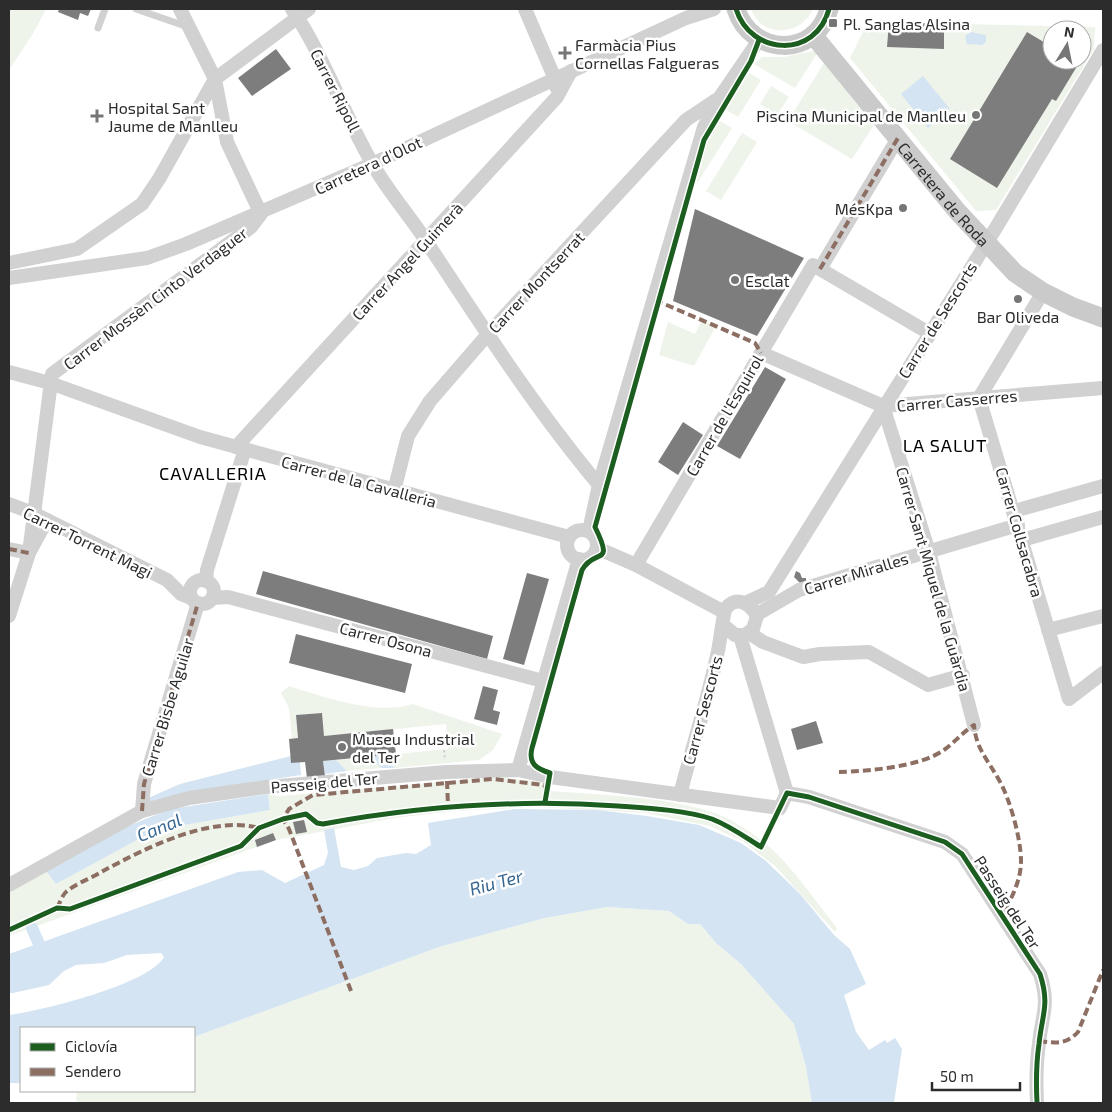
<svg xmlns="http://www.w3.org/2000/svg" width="1112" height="1112" font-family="'Exo 2',sans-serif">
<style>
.green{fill:#eef4ea;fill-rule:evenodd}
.water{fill:#d4e4f2}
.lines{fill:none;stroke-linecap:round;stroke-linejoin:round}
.canal{stroke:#d4e4f2;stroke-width:12}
.building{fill:#7d7d7d}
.path{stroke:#d1d1d1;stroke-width:2;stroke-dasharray:2.5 2.5;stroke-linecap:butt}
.lane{stroke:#d1d1d1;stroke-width:7}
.street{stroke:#d1d1d1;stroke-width:14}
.secondary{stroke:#cacaca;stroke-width:19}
.quiet{stroke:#8d6e63;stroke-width:4;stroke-dasharray:8 4;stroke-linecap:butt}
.cycleway-casing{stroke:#fff;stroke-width:8}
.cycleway{stroke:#1b5e20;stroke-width:5}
.poi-dot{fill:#767676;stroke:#fff;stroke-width:2}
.labels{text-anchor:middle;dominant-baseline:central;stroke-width:5;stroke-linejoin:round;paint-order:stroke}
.poi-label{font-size:16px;fill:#2c2c2c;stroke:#fff;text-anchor:start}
.street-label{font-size:16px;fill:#2c2c2c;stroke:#fff}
.neighbourhood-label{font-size:18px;letter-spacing:1px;fill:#000;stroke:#fff}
.water-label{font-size:18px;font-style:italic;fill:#366691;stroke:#fff}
</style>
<rect width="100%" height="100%" fill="#fff"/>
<g class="green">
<polygon points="9,9 46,9 34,32 9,70"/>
<path d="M751,9H813C801,36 762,39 751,9Z"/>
<path d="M868,22L1095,27L1094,49L996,210L976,211L850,58ZM1052,30H1082V60H1052Z"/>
<polygon points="813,51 818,52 795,88 754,64 762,57 784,57"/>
<polygon points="824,63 874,125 852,159 788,121"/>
<polygon points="749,73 761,80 738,117 726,110"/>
<polygon points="771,86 789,97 777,115 760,104"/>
<polygon points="720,121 732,128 696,185 707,142"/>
<polygon points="742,133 757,142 721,200 706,191"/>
<polygon points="702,320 716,326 694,366 659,355 668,322 695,334"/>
<path d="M289,686C324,697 377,716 413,704L502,734L493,750L479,760L394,768L386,755L448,749L446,724L324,736L322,713L296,715L298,738L292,739L289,708L281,693Z"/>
<polygon points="370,756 381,768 347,771 336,760"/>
<path d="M499,777L541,782L547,785L550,791C603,795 658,796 709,811C732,818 756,835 774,851C796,872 817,903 837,928L835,932L775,866L744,842L710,826L645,813L537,807L456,811L395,818L276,840L9,936V893L46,871L56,884L137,840L173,827L270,810L268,794L279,796Z"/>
<polygon points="607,907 669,911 688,924 699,923 717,944 741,964 794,1024 806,1067 812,1103 83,1103 76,1101 77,1091 194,1091 194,1037 439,947 545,918"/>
</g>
<g class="water">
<polygon points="971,32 986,35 986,42 982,45 967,44 965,36"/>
<polygon points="923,76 950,109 928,128 901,94"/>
<polygon points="386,755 394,768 381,768 370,756"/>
<polygon points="291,756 292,763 300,762 301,775 182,793 148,804 146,799 180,784"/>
<polygon points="336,760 347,771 325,774 323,761"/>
<polygon points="268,794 270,810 173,827 137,840 56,884 46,871 128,826 171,809"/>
<path d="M515,809L597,810L647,816L699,825L741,843L766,861L800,894L834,935L850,949L866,984L844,995L856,1032L869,1050L885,1040L887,1043L895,1038L902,1049L894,1103H812L806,1067L794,1024L741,964L717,944L700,924H688L669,911L607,907L545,918L439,947L194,1037V1028H21V1083H9V1015C41,1011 150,984 164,957L161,953L127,955L104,963L76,965L64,971L49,985L13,993H9V954L238,872L262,870L285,883L324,865L328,853L324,830L334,828L341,867L354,870L368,866L377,858L406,853L416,854L431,845L428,823Z"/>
</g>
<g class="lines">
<polyline class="canal" points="32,928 39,944 49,955"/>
</g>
<g class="building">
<polygon points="59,9 91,9 88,16 80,13 78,20 58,12"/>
<polygon points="889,22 944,24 944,49 887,47"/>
<polygon points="1027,32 1052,47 1052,60 1073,60 1079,63 1056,101 1052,99 997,188 950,159"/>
<polygon points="276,49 291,69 252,96 238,78"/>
<polygon points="695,209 804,258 757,336 673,301"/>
<polygon points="765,367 786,379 740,459 717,446"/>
<polygon points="683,422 703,435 678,475 658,462"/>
<polygon points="263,571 493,636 487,659 256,594"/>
<polygon points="796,571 800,573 802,578 806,578 806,582 800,583 794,577"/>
<polygon points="527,573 549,579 524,665 503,659"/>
<polygon points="296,634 412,664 405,693 289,663"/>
<polygon points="483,686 498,690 493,710 500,712 497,725 474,719"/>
<polygon points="322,713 324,736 393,729 396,754 323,761 325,776 307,778 305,762 291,763 289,739 298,738 296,715"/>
<polygon points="816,721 823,743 797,750 791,729"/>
<polygon points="304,820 307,832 296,834 293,822"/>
<polygon points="273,833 276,840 257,847 255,840"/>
</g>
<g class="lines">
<polyline class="path" points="444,750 445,760"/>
<g class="lane">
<polyline points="136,9 188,27"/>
<polyline points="98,28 105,9"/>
</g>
<g class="street">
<path d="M292,9C325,58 343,113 372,163C388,192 411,217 428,244C482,326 536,410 599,485"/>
<polyline points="525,9 555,79 556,87"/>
<polyline points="9,263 77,249 142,204 159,179 215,79 309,9"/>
<polyline points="820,269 898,138"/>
<polyline points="9,278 147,258 186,244 372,164 686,18 714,9"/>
<polyline points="1043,292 979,398 1069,699 1103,673"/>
<polyline points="761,353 883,406 1103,388"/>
<polyline points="9,372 50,383 200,437 569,537"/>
<polyline points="883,406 929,552 974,725"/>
<polyline points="236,447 557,97 571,71"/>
<polyline points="394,491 408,436 430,401 488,334 686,120 716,100"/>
<polyline points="9,504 33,513 167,580 181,594 191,598"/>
<polyline points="1014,511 1103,486"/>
<circle cx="582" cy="545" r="15"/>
<polyline points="589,531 599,485 704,127 718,100 759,40"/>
<polyline points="1022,540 1103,517"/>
<polyline points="597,548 636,565 724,612"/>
<polyline points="9,549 29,553 47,520"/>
<polyline points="636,565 813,265 929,333"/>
<circle cx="202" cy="592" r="12"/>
<polyline points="206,581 207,570 245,449"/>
<polyline points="212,598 228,597 543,681"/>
<polyline points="745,603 769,592 994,231 1103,50"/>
<polyline points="756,615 799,590 1018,525"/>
<polyline points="9,616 29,553 52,374 251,227 261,214 227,142 215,79 180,9"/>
<polyline points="1048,630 1103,616"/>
<polyline points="749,633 763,642 803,657 820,654 869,652 928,685 963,675"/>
<polyline points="740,636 787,793"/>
<polyline points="518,770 579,559"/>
<path d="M680,795C692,747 708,700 718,651C720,643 723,611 727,607C738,595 751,605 757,616L753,629L745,635H735L723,625"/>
<polyline points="142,811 144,784 198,603"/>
<path d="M9,885L142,811L189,798L266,787L446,772L518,770L550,777L780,808L787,793L809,797L945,842L962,854L1040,974C1050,1005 1042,1014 1039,1044C1036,1064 1036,1083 1037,1103"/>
</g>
<g class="secondary">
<path d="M736,9C751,56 816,59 829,9"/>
<path id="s1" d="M813,35L957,211L1015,273L1043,292L1073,307L1103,318"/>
</g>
<g class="quiet">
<polyline points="820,269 898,138"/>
<polyline points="655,300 755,343 761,353"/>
<polyline points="9,549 29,553"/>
<path d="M839,772C869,771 920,767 944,750C955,742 963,732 974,725C976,749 988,760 999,780C1010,799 1021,839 1021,861C1021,881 1011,899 1002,916"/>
<polyline points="447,781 448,806"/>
<polyline points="142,811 144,784 198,603"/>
<path d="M57,908C60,903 62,895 67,891C77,883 92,878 103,871C146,848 210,815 259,828"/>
<polyline points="351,991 289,829 283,819 289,809 313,795 493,779 544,785 547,792"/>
<path d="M1039,1041C1055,1043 1066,1045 1078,1032L1103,970"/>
</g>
<g class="cycleway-casing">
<g id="cycleway">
<path d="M736,9C751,56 816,59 829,9"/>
<path d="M545,802L550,773C537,769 528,764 532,748L582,570C595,547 615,568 595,527L704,140L751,61L759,40"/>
<path d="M9,930L57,908L70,909L241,846L259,828L283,819L306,814L317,823L323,824C421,806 518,799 618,806C646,808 685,810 712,819C730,826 745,837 761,847L787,793L809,797L945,842L962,854L1040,974C1050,1005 1042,1014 1039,1044C1036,1064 1036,1083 1037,1103"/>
</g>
</g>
<use href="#cycleway" class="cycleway"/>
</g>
<g class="poi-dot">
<rect x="828" y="18" width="10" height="10" rx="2.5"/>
<path d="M562.5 45.5h5v5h5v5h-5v5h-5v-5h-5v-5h5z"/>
<circle cx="976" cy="115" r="5"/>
<path d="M94.5 108.5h5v5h5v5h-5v5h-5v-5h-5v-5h5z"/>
<circle cx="903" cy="208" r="5"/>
<circle cx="735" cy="280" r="5"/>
<circle cx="1018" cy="299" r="5"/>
<circle cx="342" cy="747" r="5"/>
</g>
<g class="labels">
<g class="poi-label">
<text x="843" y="23">Pl. Sanglas Alsina</text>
<text x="575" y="44">Farmàcia Pius<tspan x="575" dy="18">Cornellas Falgueras</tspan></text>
<text x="108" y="107">Hospital Sant<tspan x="108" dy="18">Jaume de Manlleu</tspan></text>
<text x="966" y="115" text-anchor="end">Piscina Municipal de Manlleu</text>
<text x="893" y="208" text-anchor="end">MésKpa</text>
<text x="745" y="280">Esclat</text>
<text x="1018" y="316" text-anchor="middle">Bar Oliveda</text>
<text x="352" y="738">Museu Industrial<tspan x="352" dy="18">del Ter</tspan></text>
</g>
<g class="street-label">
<text transform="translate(336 90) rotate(63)">Carrer Ripoll</text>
<text transform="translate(368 165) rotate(-25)">Carretera d'Olot</text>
<text stroke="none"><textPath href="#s1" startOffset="206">Carretera de Roda</textPath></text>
<text transform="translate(407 261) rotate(-47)">Carrer Angel Guimerà</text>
<text transform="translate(536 282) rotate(-47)">Carrer Montserrat</text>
<text transform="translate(155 298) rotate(-37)">Carrer Mossèn Cinto Verdaguer</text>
<text transform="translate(937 320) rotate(-58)">Carrer de Sescorts</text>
<text transform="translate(957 400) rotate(-5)">Carrer Casserres</text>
<text transform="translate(724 415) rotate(-60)">Carrer de l'Esquirol</text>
<text transform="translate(359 481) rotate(15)">Carrer de la Cavalleria</text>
<text transform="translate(1020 532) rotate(74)">Carrer Collsacabra</text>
<text transform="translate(88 542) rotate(26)">Carrer Torrent Magi</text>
<text transform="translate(856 573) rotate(-17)">Carrer Miralles</text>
<text transform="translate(934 579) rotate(74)">Carrer Sant Miquel de la Guàrdia</text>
<text transform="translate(386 639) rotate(15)">Carrer Osona</text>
<text transform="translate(167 707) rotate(-73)">Carrer Bisbe Aguilar</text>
<text transform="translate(702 710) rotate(-75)">Carrer Sescorts</text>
<text transform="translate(324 782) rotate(-5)">Passeig del Ter</text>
<text transform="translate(1008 902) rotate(57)">Passeig del Ter</text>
</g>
<g class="neighbourhood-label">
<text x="945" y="445">LA SALUT</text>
<text x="213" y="473">CAVALLERIA</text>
</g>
<g class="water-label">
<text transform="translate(159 827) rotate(-22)">Canal</text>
<text transform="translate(496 882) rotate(-15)">Riu Ter</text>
</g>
</g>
<rect width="1112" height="1112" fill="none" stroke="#2c2c2c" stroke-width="20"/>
<rect x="20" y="1027" width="175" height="65" fill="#ffffff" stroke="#ababab"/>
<rect x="30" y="1043" width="25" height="8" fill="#1b5e20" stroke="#ababab"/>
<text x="65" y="1052" font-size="15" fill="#2c2c2c">Ciclovía</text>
<rect x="30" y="1068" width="25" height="8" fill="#8d6e63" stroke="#ababab"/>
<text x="65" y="1077" font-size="15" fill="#2c2c2c">Sendero</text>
<g transform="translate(1067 45) rotate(10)"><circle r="24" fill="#ffffff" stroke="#ababab"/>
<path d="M0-4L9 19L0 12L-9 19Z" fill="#767676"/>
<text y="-8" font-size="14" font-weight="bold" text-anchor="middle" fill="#2c2c2c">N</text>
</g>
<path d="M932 1082v8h88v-8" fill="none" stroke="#2c2c2c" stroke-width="2.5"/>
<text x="940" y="1082" font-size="15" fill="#2c2c2c" stroke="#ffffff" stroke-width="4" paint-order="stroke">50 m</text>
</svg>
